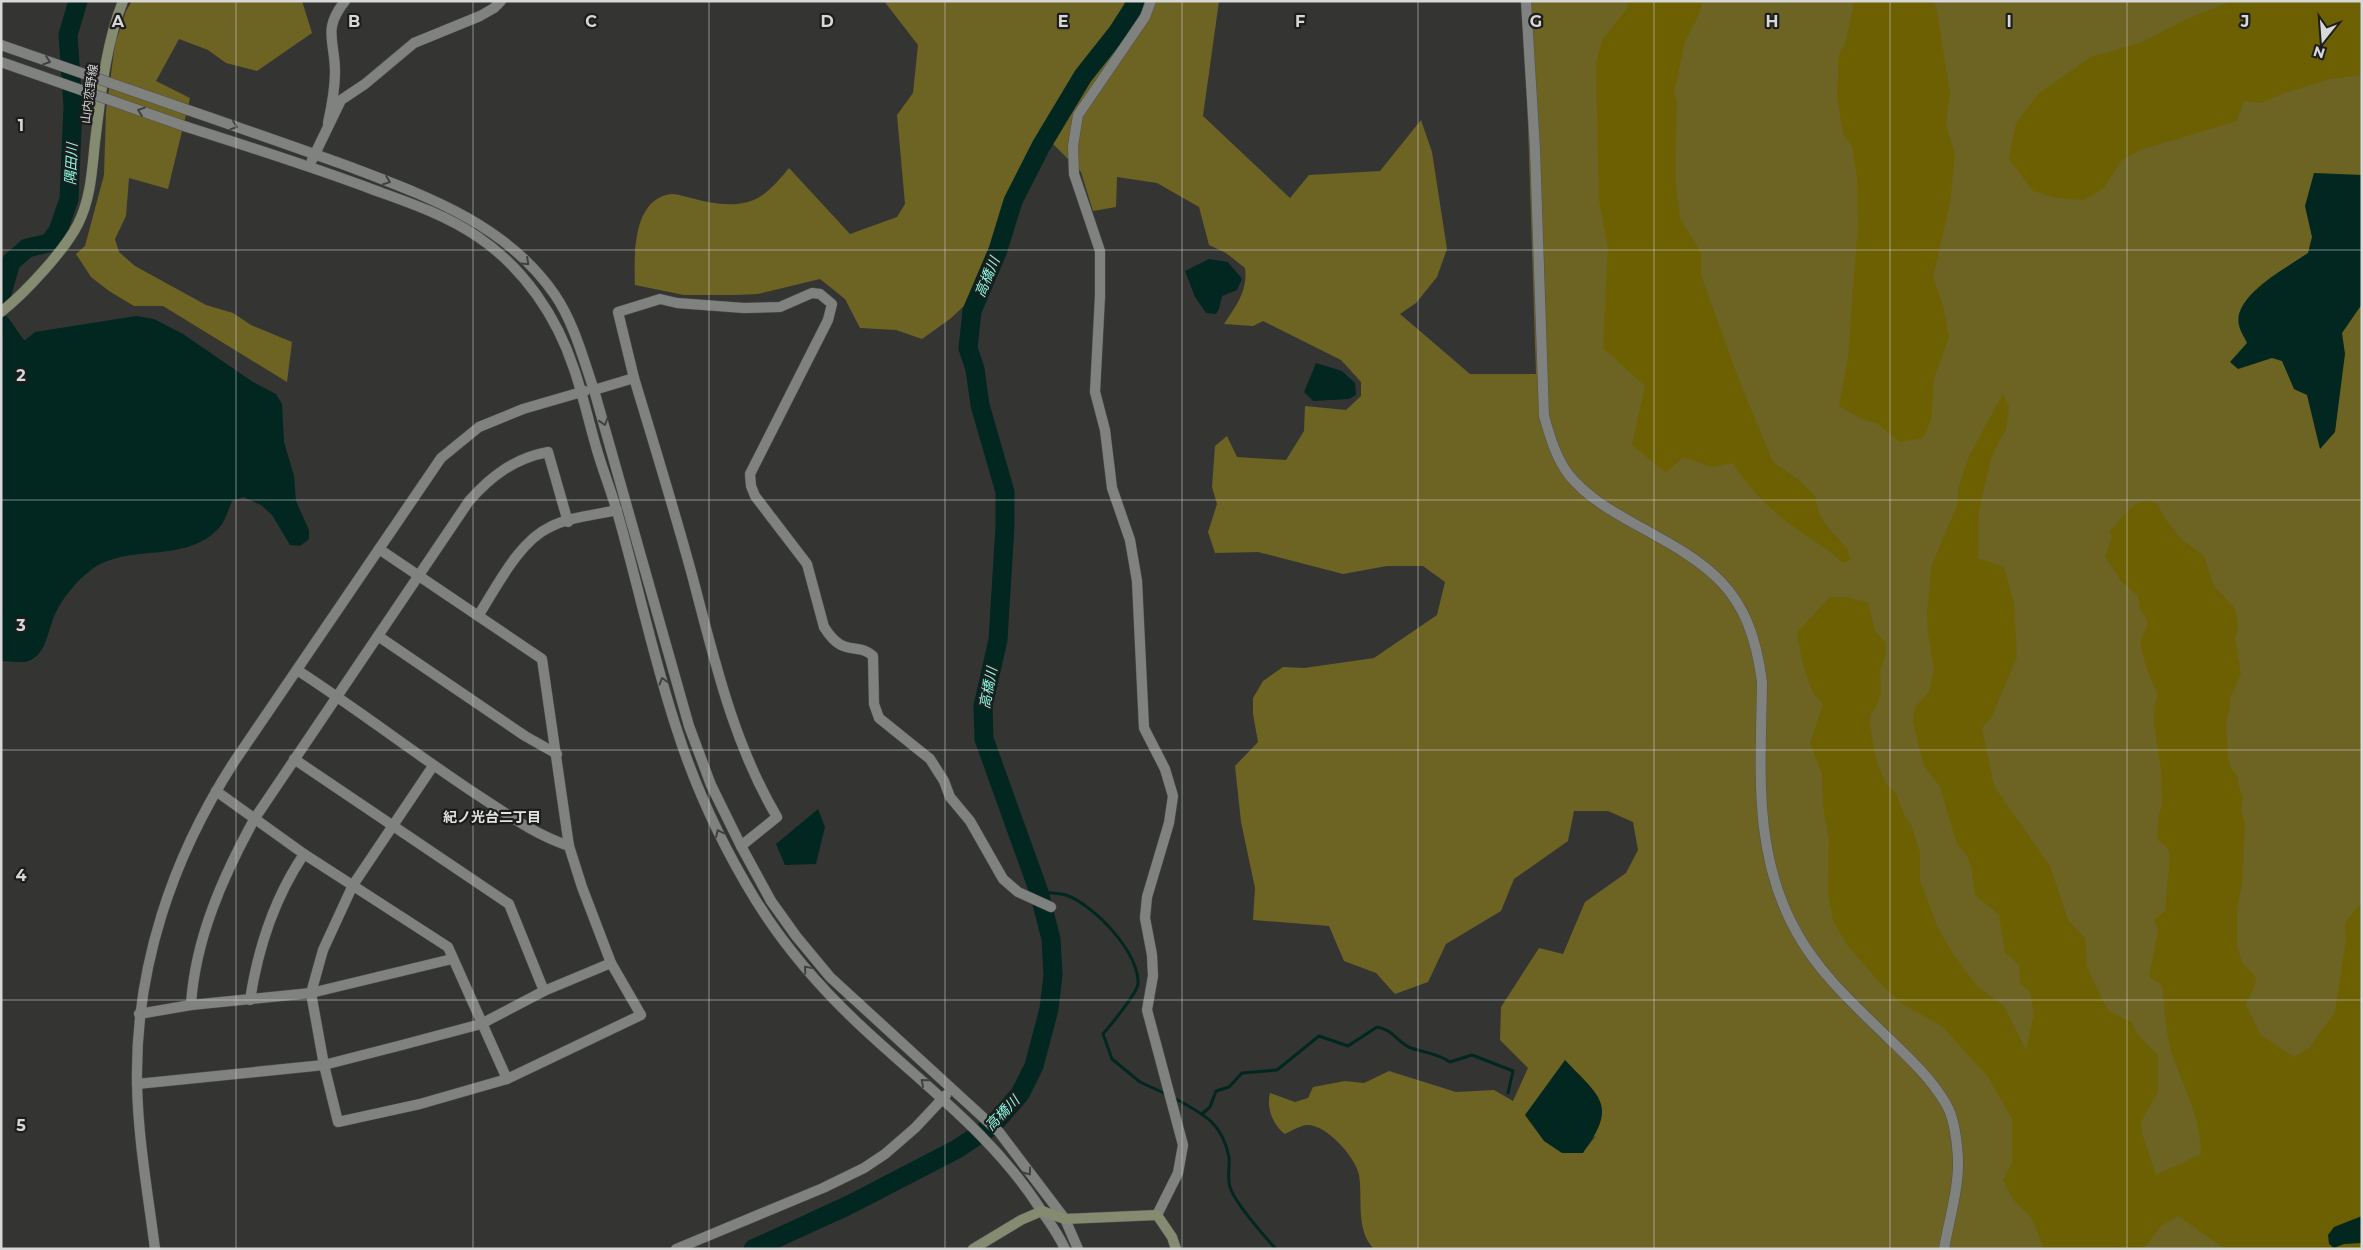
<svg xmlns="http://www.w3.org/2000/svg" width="2363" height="1250" font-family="Montserrat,'Noto Sans JP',sans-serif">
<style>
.green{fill:#6d6002}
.forest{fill:#6d6323;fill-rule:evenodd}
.water{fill:#022620}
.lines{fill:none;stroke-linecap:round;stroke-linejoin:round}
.stream{stroke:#022620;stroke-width:3}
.river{stroke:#022620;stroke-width:19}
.minor-casing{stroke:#505150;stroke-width:11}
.tertiary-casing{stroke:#505150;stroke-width:11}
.secondary-casing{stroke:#505150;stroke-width:11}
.minor{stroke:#808280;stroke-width:10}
.tertiary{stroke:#808280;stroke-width:10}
.secondary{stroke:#848b70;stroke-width:10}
.tertiary-bridge-casing{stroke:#505150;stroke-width:11;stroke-linecap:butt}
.tertiary-bridge{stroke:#808280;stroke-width:10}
.oneway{stroke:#3f403f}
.grid{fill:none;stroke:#d7d8d7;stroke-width:1;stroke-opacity:0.55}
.labels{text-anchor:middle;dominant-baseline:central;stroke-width:4.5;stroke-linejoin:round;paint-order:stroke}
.street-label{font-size:12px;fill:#d7d8d7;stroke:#1c1d1c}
.water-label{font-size:14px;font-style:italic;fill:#8cfae3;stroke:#1c1d1c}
.neighbourhood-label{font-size:14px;font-weight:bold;fill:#e2e4e1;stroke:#1c1d1c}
.grid-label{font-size:16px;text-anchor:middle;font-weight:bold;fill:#d7d8d7;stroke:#1c1d1c;stroke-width:4.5;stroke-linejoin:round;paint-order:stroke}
</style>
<rect width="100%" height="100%" fill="#343533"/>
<polygon class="green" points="1578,1 2362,1 2362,1249 1951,1249 1843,985 1607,500"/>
<g class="forest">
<polygon points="132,1 302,1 312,33 257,71 226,63 208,50 179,39 156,81 190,98 168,189 129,178 126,216 115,239 119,252 135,266 206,305 233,313 251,325 292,342 287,382 163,306 134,306 109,291 91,277 76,254 85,246 104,175 106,111 115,44 126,11"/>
<path d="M884,1H1219L1203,116L1290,198L1309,175L1380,171L1421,120L1432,152L1447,249L1437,277L1416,303L1400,314L1470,374H1536L1524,1H1628L1627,9L1602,40L1596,64L1599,200L1608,248L1603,348L1645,386L1632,445L1666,473L1683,457L1712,467L1733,463C1747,485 1761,501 1781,517C1801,534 1824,545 1843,563L1850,560L1848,549L1830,530L1819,514L1815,496L1799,480L1773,462L1739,380L1701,275V253L1680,218L1675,176L1677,100L1674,94L1685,41L1697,19L1703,1H1854L1846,42L1839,55L1837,96L1843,134L1852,146L1857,177L1858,224L1848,357L1839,406L1858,417L1878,424L1900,442L1923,438L1931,420L1934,379L1949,337L1943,306L1933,277L1950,203L1955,154L1946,125L1950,93L1936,6L1930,1H2232L2189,18L2140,43L2091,57L2039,93L2016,123L2009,159L2033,191L2057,198L2084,200L2104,188L2121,161L2140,150L2237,121L2244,101L2261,103L2284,93L2330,79L2362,75V175L2314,173L2305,206L2312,237L2308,253L2257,287L2238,324L2247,343L2239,369L2272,358L2282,361L2294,389L2307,395L2320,449L2345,354L2342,333L2362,304V902L2345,923L2346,939L2335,1012L2309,1048L2294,1057L2261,1035L2246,1005L2256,982L2255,976L2242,963L2237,945V911L2242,883L2245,823L2241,809L2243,797L2238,785V778L2231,768L2228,756L2226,722L2230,707V698L2241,674L2235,637L2238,629L2236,613L2233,606L2214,586L2204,556L2181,539L2166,520L2157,504C2136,493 2123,518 2110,531L2112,537L2105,556L2121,581L2138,596L2140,608L2148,622C2147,628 2143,634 2141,640C2139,650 2152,685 2158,693L2154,709V722L2161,771L2162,806L2159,814L2157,839L2168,849L2170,856L2165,911L2154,920L2158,931L2149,977L2162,985C2165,1006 2165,1030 2171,1050C2183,1089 2200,1112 2201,1154L2156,1175L2142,1133L2141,1122L2158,1092V1055L2138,1035L2131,1022L2109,1011L2101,997L2087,967L2085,938L2068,920L2050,866L1994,786L1982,728L1991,718L2017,657L2014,604L2004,567L1978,558L1979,509L1992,455L2006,429L2009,407L2003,394L1969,456L1959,486L1957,506L1932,564L1927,613L1928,634L1934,669L1929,692L1915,707L1913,722L1923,764L1940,787L1957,844L1968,857L1972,870L1975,895L1999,915L2005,953L2019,965L2020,984L2030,992L2034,1013L2026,1050L2004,1006L1977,986L1953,954L1938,928L1920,880V853L1911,824L1905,817L1896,793L1886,784L1876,759L1870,725L1871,714L1876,707L1881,692L1880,672L1886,652V643L1875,631L1868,602L1842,597H1830L1797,632C1800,652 1807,693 1823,704L1810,743L1822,774L1823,806L1829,842L1828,895L1833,921L1847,945L1882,985L1902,1004L1942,1026L1989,1078L2012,1119V1163L2003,1180L2012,1198L2032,1219L2044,1249H1374C1355,1230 1363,1198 1359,1175C1356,1157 1325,1123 1306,1125C1300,1126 1291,1131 1285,1134C1273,1125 1266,1108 1270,1093L1295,1102L1308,1098L1313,1087L1345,1081L1364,1083L1389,1071L1456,1092L1494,1090L1513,1101L1528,1068L1500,1040L1501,1007L1539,948L1563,954L1585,902L1626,873L1638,850L1633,822L1608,811H1574L1568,841L1514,879L1501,911L1446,944L1428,982L1395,994L1376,973L1344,961L1329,926L1253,920L1255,888L1241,822L1235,766L1258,742L1253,714V698L1263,681L1283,667L1304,668L1374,658L1437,615L1445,582L1423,566H1387L1343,574L1258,552L1215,553L1208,532L1217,504L1212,487L1215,446L1227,436L1237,457L1286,460L1304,431L1305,406L1346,410L1361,396V382L1341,360L1263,321L1253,326L1224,324C1236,306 1248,291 1245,268L1226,253L1209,245L1199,207L1157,183L1117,177L1116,207L1093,211L1081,172L1051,142L1021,202L994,278L950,319L922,339L896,330L860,328L845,299L820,279L758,294L736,295H684L635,285C634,256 632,198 672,194C678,194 686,197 691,198C710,203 729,207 748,202C766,197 778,181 789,168L850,234L897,217L905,204L897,115L913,93L918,45ZM1596,1136L1582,1153H1562Z"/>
<polygon points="2178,1216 2225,1249 2143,1249 2161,1226"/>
</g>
<g class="water">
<path d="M2314,173L2362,175V304L2342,333L2345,354L2335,432L2320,449L2307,395L2294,389L2282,361L2272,358L2238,369L2230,362L2247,343C2245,338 2240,331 2239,325C2232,296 2288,267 2308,253L2312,237L2305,206Z"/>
<polygon points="1209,259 1228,262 1242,279 1237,290 1222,296 1219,309 1216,314 1206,313 1195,297 1185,271"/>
<path d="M136,316L154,319L183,334L253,382L276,394L282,404L284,442L294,476L296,501L309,530V539L300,546L290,545L272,515L261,505L243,497L232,501C228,510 225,522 219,528C185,565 128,542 91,570C77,580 62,599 55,614C48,629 47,652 31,660C24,664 9,661 1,661V345L25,340L35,332Z"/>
<polygon points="1316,363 1342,371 1355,383 1356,395 1349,399 1313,401 1304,392"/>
<polygon points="818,809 825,827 816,864 785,865 776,844"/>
<path d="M1565,1060C1601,1098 1618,1105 1583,1153H1562L1544,1141L1525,1115Z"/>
<polygon points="2362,1216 2362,1243 2344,1244 2334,1248 2329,1244 2328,1235 2334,1227"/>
</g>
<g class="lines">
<g class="stream">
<path d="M1039,892C1047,893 1058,893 1066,895C1094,905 1140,953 1138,984C1137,993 1110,1026 1103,1034L1112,1059L1140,1082L1166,1094"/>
<path d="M1174,1098C1203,1114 1222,1122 1229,1157C1230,1166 1227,1178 1230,1187C1235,1203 1264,1236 1276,1249"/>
<path d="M1202,1114L1210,1107L1216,1091L1229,1087L1242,1073L1277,1070L1319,1036L1348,1046L1377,1027C1394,1030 1397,1042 1411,1048C1425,1053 1437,1053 1450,1062L1472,1055L1513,1071L1508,1093"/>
</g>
<g class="river">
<polyline points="1,297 11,262 27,248 49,243 58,231 69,199 73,106 68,35 78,1"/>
<polyline points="1,324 33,370 1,388"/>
<polyline points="753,1249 849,1205 957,1149 992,1126 1020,1094 1034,1066 1049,1009 1053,975 1051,939 1039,892 984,739 983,706 998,640 1005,526 1005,492 980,405 975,369 968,348 972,311 998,250 1013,201 1041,146 1083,76 1117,33 1133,8 1135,1"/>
</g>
<g class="minor-casing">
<g id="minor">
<polyline points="1151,1 1145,17 1078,115 1073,146 1074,174 1100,251 1100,296 1095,392 1105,430 1112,488 1130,540 1137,581 1144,728 1165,769 1173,796 1169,823 1147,897 1145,918 1152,955 1153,976 1147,1010 1183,1145 1178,1173 1157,1215"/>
<path d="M328,123C332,105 335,89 335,72C335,40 322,30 345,1"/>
<path d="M634,378C654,444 674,509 692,575C714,658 733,743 777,817L741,846"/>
<path d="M594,390L634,378L618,312L660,299L677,303L744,308L780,307L812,293L820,294L832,304L828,320L750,474L751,486L755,496L807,564L824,627C844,659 856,641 873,656L874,704L879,718L930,759L944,781L950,797L970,821L1003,879L1018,892L1051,907"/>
<polyline points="379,549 542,659 569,846 582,887 611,963 641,1015 507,1079 420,1104 338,1122 324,1065 311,993 323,950 353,885 433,766"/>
<path d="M478,616C496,588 519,541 550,527C569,517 595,515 617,510"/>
<polyline points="378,636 525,736 557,754"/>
<path d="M297,670C359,710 418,756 479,796C510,816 534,834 569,846"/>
<polyline points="294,759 509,904 544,991"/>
<polyline points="216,791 304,854 448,947 507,1079"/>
<path d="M250,1000C258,948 275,897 304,854"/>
<path d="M191,1005C195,939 223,876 255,818L469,501C491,476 515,458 548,452L568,522"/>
<polyline points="139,1014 191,1005 311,993 452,959"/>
<polyline points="137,1084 324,1065 402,1045 481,1024 544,991 611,963"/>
</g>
</g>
<g class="tertiary-casing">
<g id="tertiary">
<path d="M1526,1L1535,149L1544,416C1550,437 1556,458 1569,475C1586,496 1610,510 1633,523C1710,565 1750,587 1762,682C1761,768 1752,854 1797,933C1817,969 1846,997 1875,1025C1900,1050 1928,1073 1946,1104C1955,1119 1957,1141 1958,1159C1959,1188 1949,1220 1944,1249"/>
<path d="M188,110C243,129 298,148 353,168C429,197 507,225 555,295C574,323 583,358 594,390L689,726L711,785L741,846L771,901L796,936L830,977L999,1132L1065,1219L1078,1249"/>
<path d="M187,127C250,147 313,167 374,190C410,203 446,215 478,237C524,268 557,317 574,369C583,395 589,423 597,450C603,471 612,493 618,515C638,585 653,657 676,727C695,787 722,845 755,899C784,946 821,989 862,1027C925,1086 994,1136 1041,1210C1050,1223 1059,1235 1065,1249"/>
<polyline points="312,160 341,100 365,84 414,43 480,16 494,8 501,1"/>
<path d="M155,1249C148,1194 138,1139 137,1083C135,968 172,858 234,762L441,458L479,427L523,409L585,391"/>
<polyline points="676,1249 823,1188 864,1168 885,1154 915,1128 946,1095"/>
</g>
</g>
<g class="secondary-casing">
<g id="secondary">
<path d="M1,312C25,293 65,250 78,224C91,198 92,170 95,142C101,95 105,46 123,1"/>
<polyline points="973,1249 1021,1220 1042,1211 1065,1219 1157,1215 1172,1237 1176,1249"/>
</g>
</g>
<use href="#minor" class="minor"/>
<use href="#tertiary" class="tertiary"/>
<use href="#secondary" class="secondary"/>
<g class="tertiary-bridge-casing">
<g id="tertiary-bridge">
<polyline points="1,45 188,110"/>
<polyline points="1,62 187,127"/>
</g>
</g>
<use href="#tertiary-bridge" class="tertiary-bridge"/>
</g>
<defs><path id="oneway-chevron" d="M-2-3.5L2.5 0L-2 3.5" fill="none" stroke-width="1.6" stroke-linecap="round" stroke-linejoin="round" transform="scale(1.25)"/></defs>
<g class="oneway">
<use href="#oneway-chevron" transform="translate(47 61) rotate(19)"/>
<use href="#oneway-chevron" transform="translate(141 111) rotate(-161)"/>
<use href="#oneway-chevron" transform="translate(234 126) rotate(19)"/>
<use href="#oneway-chevron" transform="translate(387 181) rotate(21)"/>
<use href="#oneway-chevron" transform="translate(526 262) rotate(43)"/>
<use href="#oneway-chevron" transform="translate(604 422) rotate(73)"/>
<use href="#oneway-chevron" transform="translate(663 681) rotate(-106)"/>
<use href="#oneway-chevron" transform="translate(719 833) rotate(-115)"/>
<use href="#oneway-chevron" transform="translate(807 969) rotate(-130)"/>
<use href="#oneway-chevron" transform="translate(924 1082) rotate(-139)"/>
<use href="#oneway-chevron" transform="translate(1028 1172) rotate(54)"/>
</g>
<path class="grid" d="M236,1V1249M473,1V1249M709,1V1249M945,1V1249M1182,1V1249M1418,1V1249M1654,1V1249M1890,1V1249M2127,1V1249M1,250H2362M1,500H2362M1,750H2362M1,1000H2362"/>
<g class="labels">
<g class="street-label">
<text transform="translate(89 94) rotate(-82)">山内恋野線</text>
</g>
<g class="water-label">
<text transform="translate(71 164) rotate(-87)">隅田川</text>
<text transform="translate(987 277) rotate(-67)">高橋川</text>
<text transform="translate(988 688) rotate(-79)">高橋川</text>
<text transform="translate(1002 1113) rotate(-46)">高橋川</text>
</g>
<g class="neighbourhood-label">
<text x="492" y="817">紀ノ光台二丁目</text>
</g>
</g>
<g class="grid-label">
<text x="118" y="27">A</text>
<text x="354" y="27">B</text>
<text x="591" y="27">C</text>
<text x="827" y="27">D</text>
<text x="1063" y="27">E</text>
<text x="1300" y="27">F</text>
<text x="1536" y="27">G</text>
<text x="1772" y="27">H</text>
<text x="2009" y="27">I</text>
<text x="2245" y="27">J</text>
<text x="21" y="131">1</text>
<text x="21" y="381">2</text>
<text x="21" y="631">3</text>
<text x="21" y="881">4</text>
<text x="21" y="1131">5</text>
</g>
<rect width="2363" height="1250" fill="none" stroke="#d7d8d7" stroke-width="5"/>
<g transform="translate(2323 40) rotate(197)" stroke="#1c1d1c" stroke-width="4" paint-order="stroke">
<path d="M0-4L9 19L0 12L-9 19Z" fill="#d7d8d7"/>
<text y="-8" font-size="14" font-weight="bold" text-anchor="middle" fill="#d7d8d7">N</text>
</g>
</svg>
